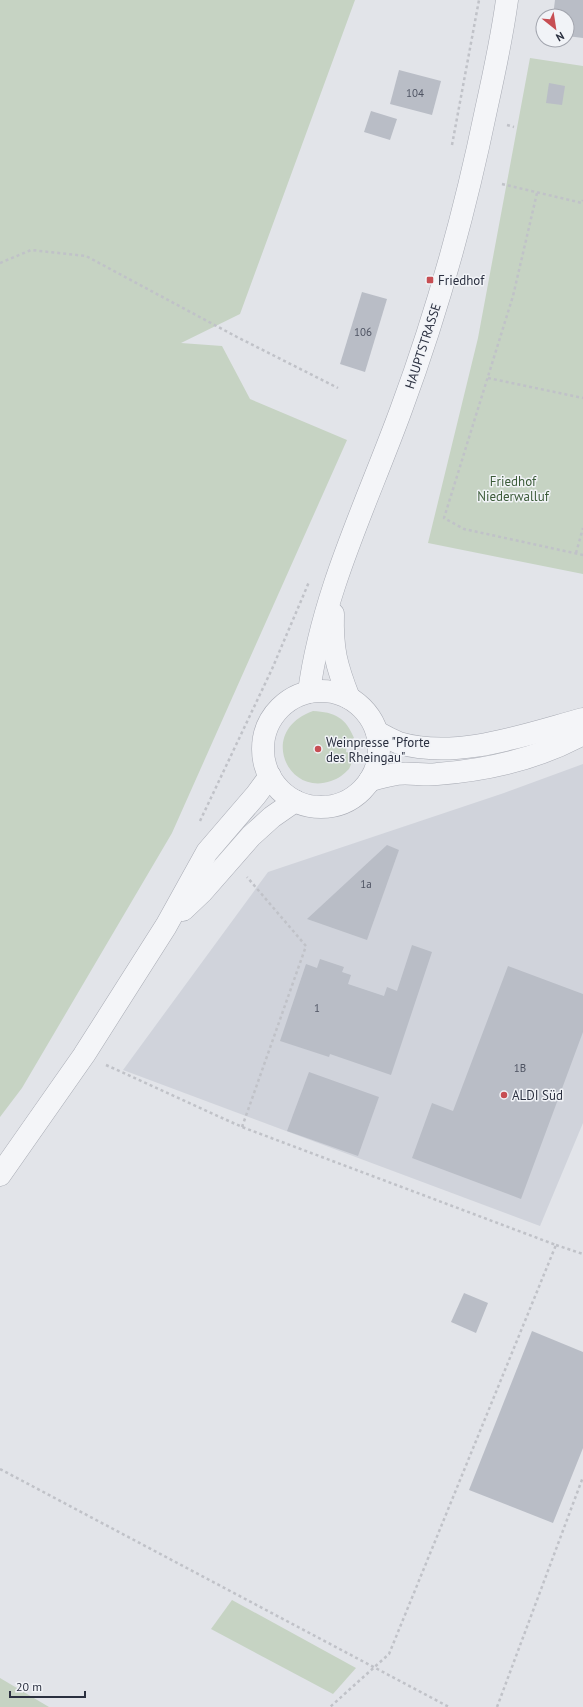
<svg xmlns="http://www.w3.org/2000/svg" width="583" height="1707" font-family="'PT Sans',sans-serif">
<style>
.built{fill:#d0d3db}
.green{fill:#c6d3c3}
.building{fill:#b9bdc6}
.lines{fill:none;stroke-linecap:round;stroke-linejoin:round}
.tertiary-casing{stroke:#a7aab3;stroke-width:23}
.path{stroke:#c0c2c8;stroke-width:2.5;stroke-dasharray:3 3;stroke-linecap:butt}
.tertiary{stroke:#f4f5f8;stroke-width:22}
.poi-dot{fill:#c74e53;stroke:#f1f3f7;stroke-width:1.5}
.labels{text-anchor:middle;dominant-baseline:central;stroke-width:3;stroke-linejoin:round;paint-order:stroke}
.number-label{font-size:11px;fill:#4e5362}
.poi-label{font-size:13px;fill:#2b3040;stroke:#f1f3f7;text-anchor:start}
.street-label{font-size:13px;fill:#2b3040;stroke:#f1f3f7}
.park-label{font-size:13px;fill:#3c5b39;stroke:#f1f3f7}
</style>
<rect width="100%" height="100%" fill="#e2e4e9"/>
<polygon class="built" points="583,764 583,1123 540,1226 123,1070 268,872 504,793"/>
<g class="green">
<polygon points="0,0 355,0 240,314 181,343 222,346 250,399 347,440 172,833 22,1088 0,1117"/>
<polygon points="530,58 583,66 583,574 428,543 478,338"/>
<path d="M313,711C335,712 346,718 354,738L347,740L346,752L355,754C353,759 351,765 349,769C344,774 338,779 331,781C288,797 257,731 313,711Z"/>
<polygon points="232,1600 356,1668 333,1694 211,1629"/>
<polygon points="0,1678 49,1707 0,1707"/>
</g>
<g class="building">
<polygon points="555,0 583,0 583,38 567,36 567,16 553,16"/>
<polygon points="399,70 441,81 432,115 390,104"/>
<polygon points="549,83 565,86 562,105 546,103"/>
<polygon points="371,111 397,119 390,140 364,132"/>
<polygon points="362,292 387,299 365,372 340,364"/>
<polygon points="387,845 399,850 367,940 307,919"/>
<polygon points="412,945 432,952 391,1075 330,1054 329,1057 280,1041 306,964 317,968 320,959 344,967 342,972 351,975 348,984 384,996 387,987 397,991"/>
<polygon points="508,966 583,994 583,1032 521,1199 412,1158 432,1103 453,1111"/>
<polygon points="309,1072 379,1097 358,1156 287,1131"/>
<polygon points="464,1293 488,1303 476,1333 451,1322"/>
<polygon points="532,1331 583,1352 583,1448 553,1523 469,1490"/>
</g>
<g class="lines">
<g class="tertiary-casing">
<g id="tertiary">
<path d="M333,614C332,649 336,665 349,698"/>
<circle cx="321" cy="749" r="58"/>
<path d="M309,692C322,593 367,503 401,410C437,313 465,212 486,110C494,74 502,37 507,0"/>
<path d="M377,732C384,736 392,740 399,743C457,760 527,734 583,719"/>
<path d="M370,780C379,778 388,775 397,774C410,772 424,776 437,774C487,770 538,759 583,734"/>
<polyline points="183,910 202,892 251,836 272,817 295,801"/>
<polyline points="0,1175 84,1055 166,926 207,852 256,795 270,776"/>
</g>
</g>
<g class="path">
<polyline points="507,125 514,127"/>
<polyline points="452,145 479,0"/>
<polyline points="502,184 582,203 583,200"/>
<polyline points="537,193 513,296 444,518 464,529 583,555"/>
<polyline points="0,263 31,250 86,256 237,337 338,388"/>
<polyline points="488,378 583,398"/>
<polyline points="576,553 583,528"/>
<polyline points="200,821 272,669 309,582"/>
<polyline points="106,1065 242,1127 556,1245 389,1654 330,1707"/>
<polyline points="242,1127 306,946 247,877"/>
<polyline points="556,1245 583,1254"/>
<polyline points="0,1469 449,1707"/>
<polyline points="497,1707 583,1477"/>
</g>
<use href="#tertiary" class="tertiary"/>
</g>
<g class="poi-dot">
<rect x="426" y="276" width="8" height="8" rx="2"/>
<circle cx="318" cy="749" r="4"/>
<circle cx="504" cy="1095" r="4"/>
</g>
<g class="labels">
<g class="number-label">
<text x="415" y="93">104</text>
<text x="363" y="332">106</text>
<text x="366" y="884">1a</text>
<text x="317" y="1008">1</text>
<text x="520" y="1068">1B</text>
</g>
<g class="poi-label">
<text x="438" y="280">Friedhof</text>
<text x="326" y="742">Weinpresse "Pforte<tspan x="326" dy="15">des Rheingau"</tspan></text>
<text x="512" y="1095">ALDI Süd</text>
</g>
<g class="street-label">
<text transform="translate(423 346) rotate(-72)">HAUPTSTRASSE</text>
</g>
<g class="park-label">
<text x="513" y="481">Friedhof<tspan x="513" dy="15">Niederwalluf</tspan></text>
</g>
</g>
<g transform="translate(555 28) rotate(150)"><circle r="19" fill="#f1f3f7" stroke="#a2a5ae"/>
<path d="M0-3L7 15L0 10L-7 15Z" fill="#c74e53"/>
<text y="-6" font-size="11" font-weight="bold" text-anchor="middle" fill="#2b3040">N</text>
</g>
<path d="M10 1691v6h75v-6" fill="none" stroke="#2b3040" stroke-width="2"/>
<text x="16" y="1691" font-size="12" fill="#2b3040" stroke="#f1f3f7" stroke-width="3" paint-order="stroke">20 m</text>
</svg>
